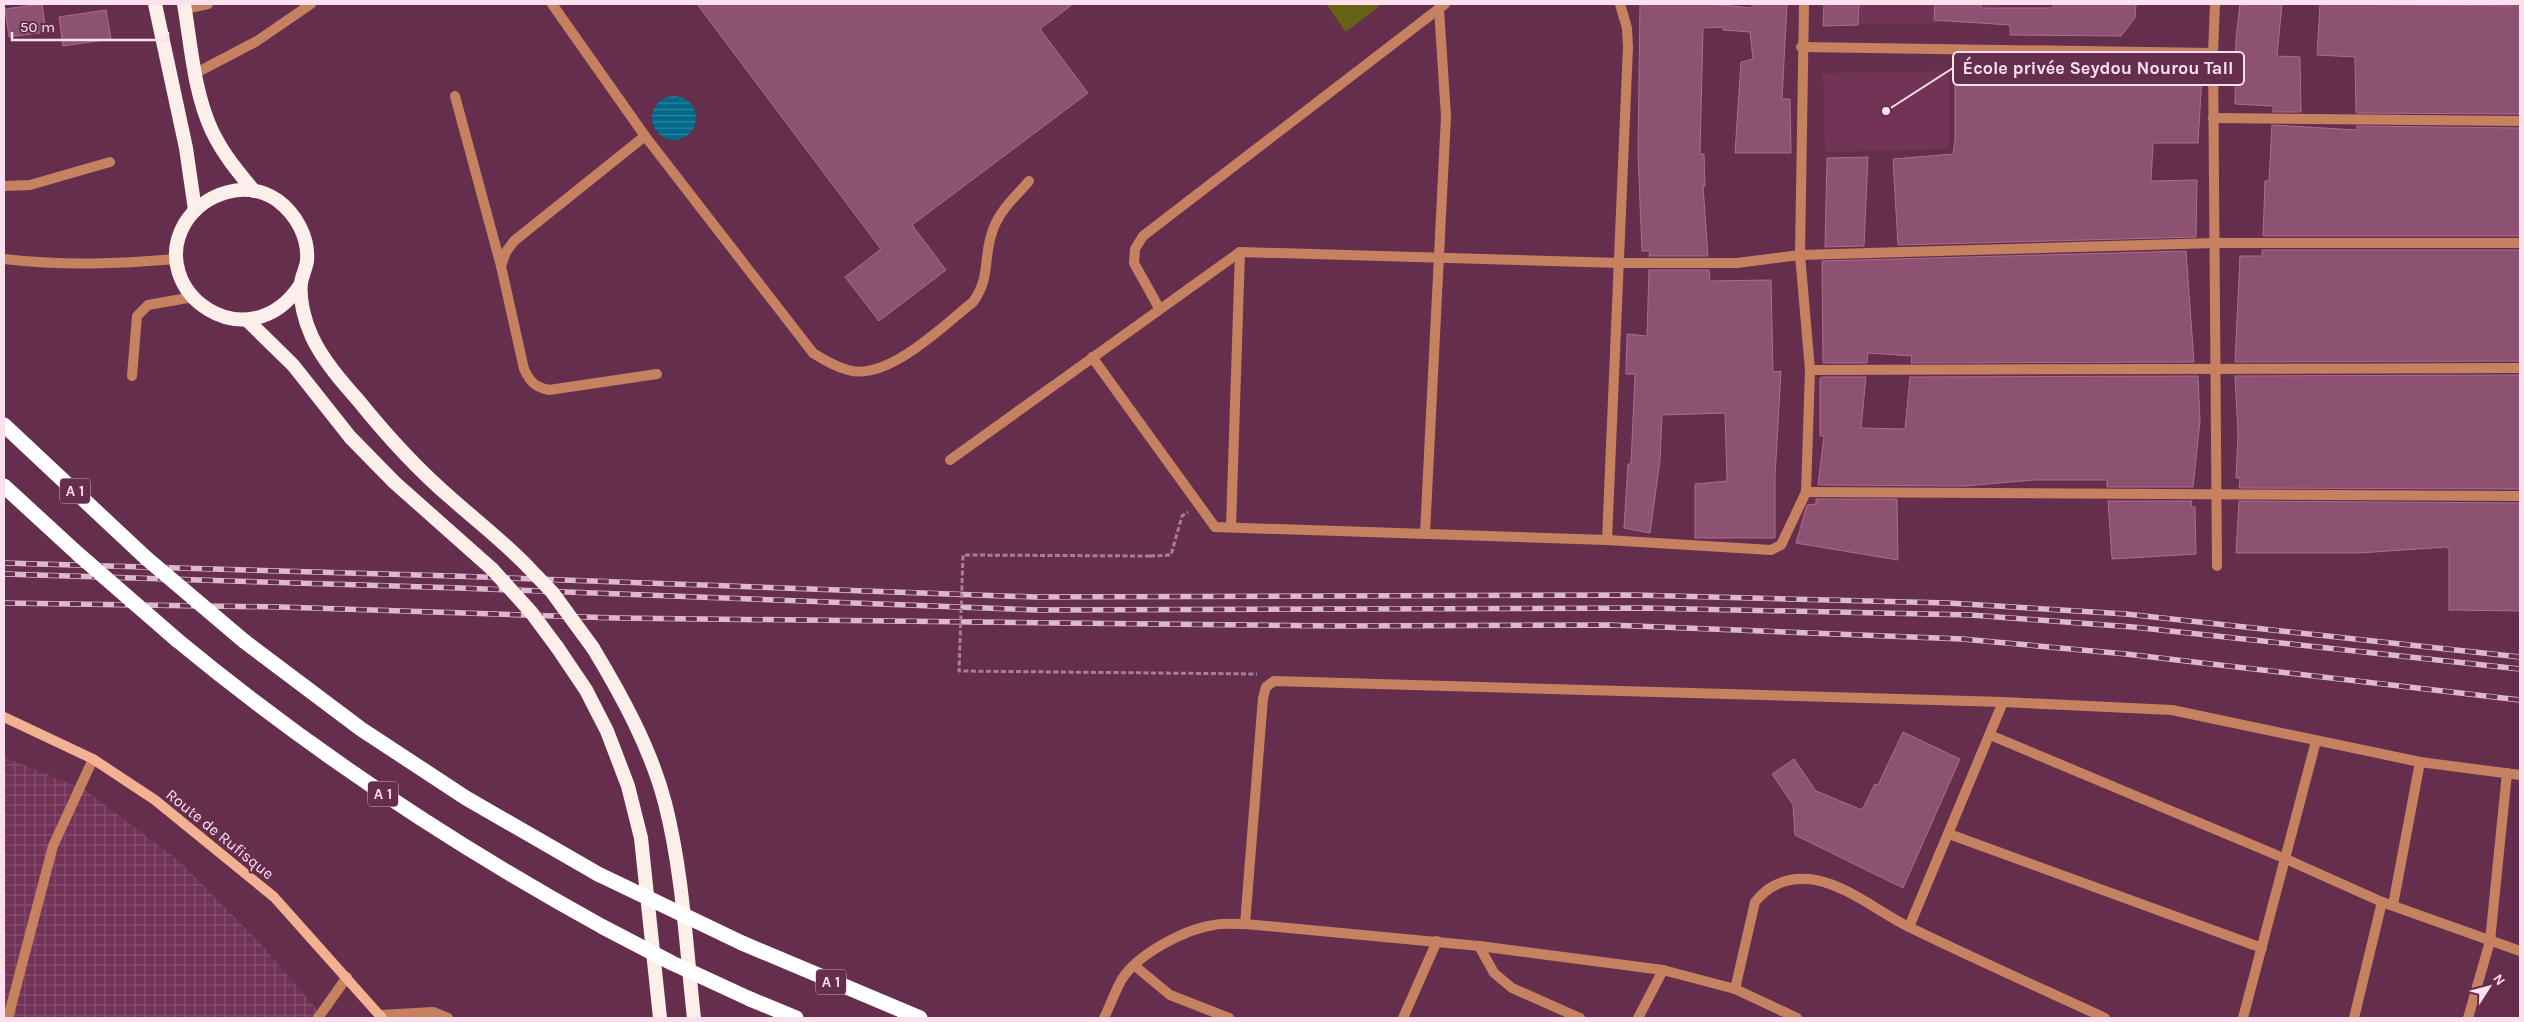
<svg xmlns="http://www.w3.org/2000/svg" width="2524" height="1022" font-family="Karla,sans-serif">
<style>
.built{fill:#723357}
.industrial{fill:url(#industrial-grid)}
.garden{fill:#656216}
.water{fill:url(#water-rules)}
.building{fill:#8d5272;stroke:#aa6d8d}
.lines{fill:none;stroke-linecap:round;stroke-linejoin:round}
.path{stroke:#a97e95;stroke-width:3;stroke-dasharray:5 2.5;stroke-linecap:butt}
.service{stroke:#c68260;stroke-width:10}
.minor{stroke:#c68260;stroke-width:10}
.tertiary{stroke:#c68260;stroke-width:10}
.secondary{stroke:#f2b191;stroke-width:10}
.trunk{stroke:#fceee8;stroke-width:14}
.motorway{stroke:#fff;stroke-width:15}
.rail-casing{stroke:#dbbacb;stroke-width:5.5}
.rail{stroke:#652e4d;stroke-width:4;stroke-dasharray:11;stroke-linecap:butt}
.path-bridge{stroke:#a97e95;stroke-width:3;stroke-dasharray:5 2.5;stroke-linecap:butt}
.trunk-bridge{stroke:#fceee8;stroke-width:14}
.motorway-bridge{stroke:#fff;stroke-width:15}
.labels{text-anchor:middle;dominant-baseline:central;stroke-width:4.5;stroke-linejoin:round;paint-order:stroke}
.shield{fill:#652e4d;stroke:#cfabbe;stroke-width:1}
.shield-label{font-size:15px;font-weight:bold;fill:#fce0ee}
.street-label{font-size:16px;fill:#fce0ee;stroke:#652e4d}
.leader{fill:none;stroke:#fce0ee;stroke-width:2}
.callout-dot{fill:#fce0ee;stroke:#652e4d;stroke-width:2}
.callout{fill:#652e4d;stroke:#fce0ee;stroke-width:2}
.callout-label{font-size:18px;text-anchor:middle;font-weight:bold;fill:#fce0ee}
</style>
<defs>
<pattern id="industrial-grid" width="8" height="8" patternUnits="userSpaceOnUse" patternTransform="scale(1.25)"><rect width="8" height="8" fill="#723357"/><path d="M0 4h8M4 0v8" fill="none" stroke="#87506f"/></pattern>
<pattern id="water-rules" width="6" height="5" patternUnits="userSpaceOnUse" patternTransform="scale(1.25)"><rect width="6" height="5" fill="#006989"/><path d="M0 2.5h6" fill="none" stroke="#3385a0"/></pattern>
</defs>
<rect width="100%" height="100%" fill="#652e4d"/>
<g class="built">
<polygon points="1828,4 1997,4 1998,22 1828,25"/>
<polygon points="1949,71 1949,149 1825,152 1823,73"/>
</g>
<polygon class="industrial" points="4,757 85,790 179,861 260,943 324,1018 4,1018"/>
<polygon class="garden" points="1326,4 1382,4 1346,32"/>
<circle class="water" cx="674" cy="118" r="22"/>
<g class="building">
<polygon points="42,4 46,32 9,37 5,9"/>
<polygon points="697,4 1073,4 1040,29 1088,93 912,225 946,270 879,321 845,277 881,249"/>
<polygon points="1640,4 1711,4 1752,8 1752,4 1787,4 1782,99 1790,99 1791,153 1735,153 1741,62 1753,59 1750,32 1723,30 1723,27 1703,28 1700,154 1704,154 1705,186 1703,186 1708,256 1649,256 1650,251 1642,251 1638,154"/>
<polygon points="1824,4 1859,4 1858,25 1823,26"/>
<polygon points="1935,4 1981,4 1981,8 2051,8 2055,4 2136,4 2135,18 2121,36 2010,35 2010,25 1934,20"/>
<polygon points="2240,4 2282,4 2277,56 2300,57 2301,112 2273,112 2273,106 2235,104 2236,38"/>
<polygon points="2320,4 2520,6 2520,114 2356,113 2355,57 2317,55"/>
<polygon points="106,10 111,39 63,46 59,17"/>
<polygon points="2034,68 2162,74 2163,71 2202,75 2198,143 2153,143 2151,181 2197,180 2196,237 1898,245 1893,159 1953,154 1955,139 1955,71 1999,70 2034,73"/>
<polygon points="2272,125 2357,130 2357,126 2520,128 2520,236 2263,236 2265,181 2269,181"/>
<polygon points="1868,157 1864,246 1825,247 1827,158"/>
<polygon points="2262,250 2520,250 2520,361 2235,362 2240,256 2262,256"/>
<polygon points="2186,251 2194,362 1911,363 1912,356 1868,353 1867,363 1823,363 1822,261"/>
<polygon points="1649,270 1709,270 1710,281 1771,280 1773,372 1781,371 1775,476 1775,538 1695,538 1695,484 1727,481 1725,413 1662,415 1660,460 1650,533 1624,528 1628,464 1631,464 1635,374 1626,374 1627,334 1647,336"/>
<polygon points="2520,375 2520,489 2239,488 2240,478 2236,478 2238,434 2235,376"/>
<polygon points="2198,376 2200,421 2193,487 2107,487 2107,480 2034,480 1965,486 1818,485 1824,436 1820,436 1820,378 1823,377 1866,377 1861,428 1905,429 1910,377"/>
<polygon points="1816,499 1897,499 1898,560 1796,543 1807,505 1816,504"/>
<polygon points="2108,501 2192,501 2191,507 2195,507 2196,554 2112,559"/>
<polygon points="2239,501 2520,503 2520,611 2449,610 2449,551 2447,547 2359,553 2236,553"/>
<polygon points="1903,732 1960,759 1903,888 1795,835 1793,805 1772,774 1794,759 1816,791 1862,810 1875,784 1878,785"/>
</g>
<g class="lines">
<polyline class="path" points="1150,556 1171,555 1182,516 1188,512"/>
<g class="service">
<path d="M552,4L645,136L813,353C824,360 836,367 848,370C887,382 944,325 973,302C992,276 982,255 994,227C1001,209 1017,195 1029,181"/>
<polyline points="185,9 208,4"/>
<polyline points="196,73 257,41 311,4"/>
<polyline points="455,96 501,266"/>
<path d="M645,136L514,241L506,252L501,266L524,369C530,382 535,387 549,390L657,374"/>
<polyline points="4,186 30,185 110,162"/>
<path d="M4,259C64,266 117,264 177,259"/>
<polyline points="132,376 137,316 148,305 193,297"/>
<polyline points="380,1015 433,1012 448,1018"/>
<polyline points="8,1018 53,846 93,759"/>
<polyline points="318,1018 347,977"/>
</g>
<g class="minor">
<polyline points="2215,4 2213,53 2217,566"/>
<polyline points="1801,47 2213,53"/>
<polyline points="2213,118 2520,121"/>
<polyline points="1159,308 1134,263 1135,249 1143,236 1445,4"/>
<polyline points="1092,357 1215,527 1607,540 1771,550 1781,545 1806,492 1810,370 1800,255 1804,4"/>
<polyline points="1810,370 2520,368"/>
<polyline points="950,460 1240,252 1620,263 1737,263 1800,255 2214,243 2520,243"/>
<polyline points="1806,492 2520,496"/>
<polyline points="1231,527 1240,252"/>
<polyline points="1425,534 1446,116 1439,9"/>
<polyline points="1607,540 1628,47 1627,28 1620,4"/>
<polyline points="1990,735 2286,859 2382,902 2520,951"/>
<polyline points="1949,834 2262,948"/>
<polyline points="2393,905 2420,762"/>
<polyline points="1245,924 1263,698 1266,687 1274,681 2003,702 2172,710 2420,762 2520,775"/>
<polyline points="1909,927 2003,702"/>
<polyline points="1479,946 1494,973 1512,988 1580,1018"/>
<polyline points="1135,966 1170,995 1229,1018"/>
<path d="M1735,989L1755,902C1770,883 1791,876 1816,880C1850,887 1880,913 1911,928C1975,959 2040,988 2105,1018"/>
<polyline points="1403,1018 1437,941"/>
<polyline points="1638,1018 1663,970"/>
<polyline points="2243,1018 2316,741"/>
<polyline points="2354,1018 2382,902"/>
<polyline points="2468,1018 2490,941 2507,773"/>
</g>
<path class="tertiary" d="M1104,1018C1110,1006 1115,991 1122,979C1138,954 1185,929 1214,925C1224,923 1235,924 1245,924L1479,946L1663,970L1735,989L1797,1018"/>
<polyline class="secondary" points="4,717 93,759 155,800 274,897 382,1018"/>
<g class="trunk">
<polyline points="155,4 186,148 195,210"/>
<path d="M184,4C191,45 194,93 212,131C223,154 238,172 254,191"/>
<path d="M301,284C248,365 145,291 185,223C204,193 246,179 277,200C296,214 309,237 307,261C306,268 302,276 301,283C299,300 305,322 312,337C323,360 341,381 358,400C387,436 418,470 452,499C478,522 504,542 528,567"/>
<polyline points="247,320 293,365 350,437 394,482 492,569"/>
<polyline points="557,647 586,690 607,731 628,786 641,838 660,1018"/>
<path d="M593,648C622,696 651,749 665,803C683,873 686,947 694,1018"/>
</g>
<g class="motorway">
<polyline points="4,425 146,558"/>
<polyline points="4,486 78,554"/>
<path d="M177,640C310,750 452,844 603,927"/>
<polyline points="244,641 361,729 466,798 598,874"/>
<polyline points="742,943 920,1018"/>
<polyline points="750,999 796,1018"/>
</g>
<g class="rail-casing">
<g id="rail">
<polyline points="4,563 453,576 1035,597 1633,595 1948,603 2126,614 2520,657"/>
<polyline points="4,574 460,588 1038,610 1644,608 1971,615 2133,627 2520,669"/>
<polyline points="4,603 281,607 616,618 1335,626 1610,625 1962,639 2126,654 2520,700"/>
</g>
</g>
<use href="#rail" class="rail"/>
<polyline class="path-bridge" points="1150,556 963,555 959,671 1257,674"/>
<g class="trunk-bridge">
<polyline points="528,567 552,592 593,648"/>
<polyline points="492,569 531,612 557,647"/>
</g>
<g class="motorway-bridge">
<polyline points="78,554 177,640"/>
<polyline points="146,558 244,641"/>
<polyline points="598,874 742,943"/>
<polyline points="603,927 672,963 750,999"/>
</g>
</g>
<g class="labels">
<g class="shield">
<rect x="60" y="478.5" width="30" height="25" rx="4"/>
<rect x="368" y="781.5" width="30" height="25" rx="4"/>
<rect x="816" y="969.5" width="30" height="25" rx="4"/>
</g>
<g class="shield-label">
<text x="75" y="491">A 1</text>
<text x="383" y="794">A 1</text>
<text x="831" y="982">A 1</text>
</g>
<g class="street-label">
<text transform="translate(220 834) rotate(39)">Route de Rufisque</text>
</g>
</g>
<path class="leader" d="M1886 111L1953 68"/>
<circle class="callout-dot" cx="1886" cy="111" r="5"/>
<rect class="callout" x="1953" y="52" width="291" height="33" rx="5"/>
<g class="callout-label">
<text x="2098" y="74">École privée Seydou Nourou Tall</text>
</g>
<rect width="2524" height="1022" fill="none" stroke="#fce0ee" stroke-width="10"/>
<g transform="translate(2489 987) rotate(54)" stroke="#652e4d" stroke-width="4" paint-order="stroke">
<path d="M0-4L9 19L0 12L-9 19Z" fill="#fce0ee"/>
<text y="-8" font-size="14" font-weight="bold" text-anchor="middle" fill="#fce0ee">N</text>
</g>
<path d="M12 32v8h156v-8" fill="none" stroke="#fce0ee" stroke-width="2.5"/>
<text x="20" y="32" font-size="15" fill="#fce0ee" stroke="#652e4d" stroke-width="4" paint-order="stroke">50 m</text>
</svg>
